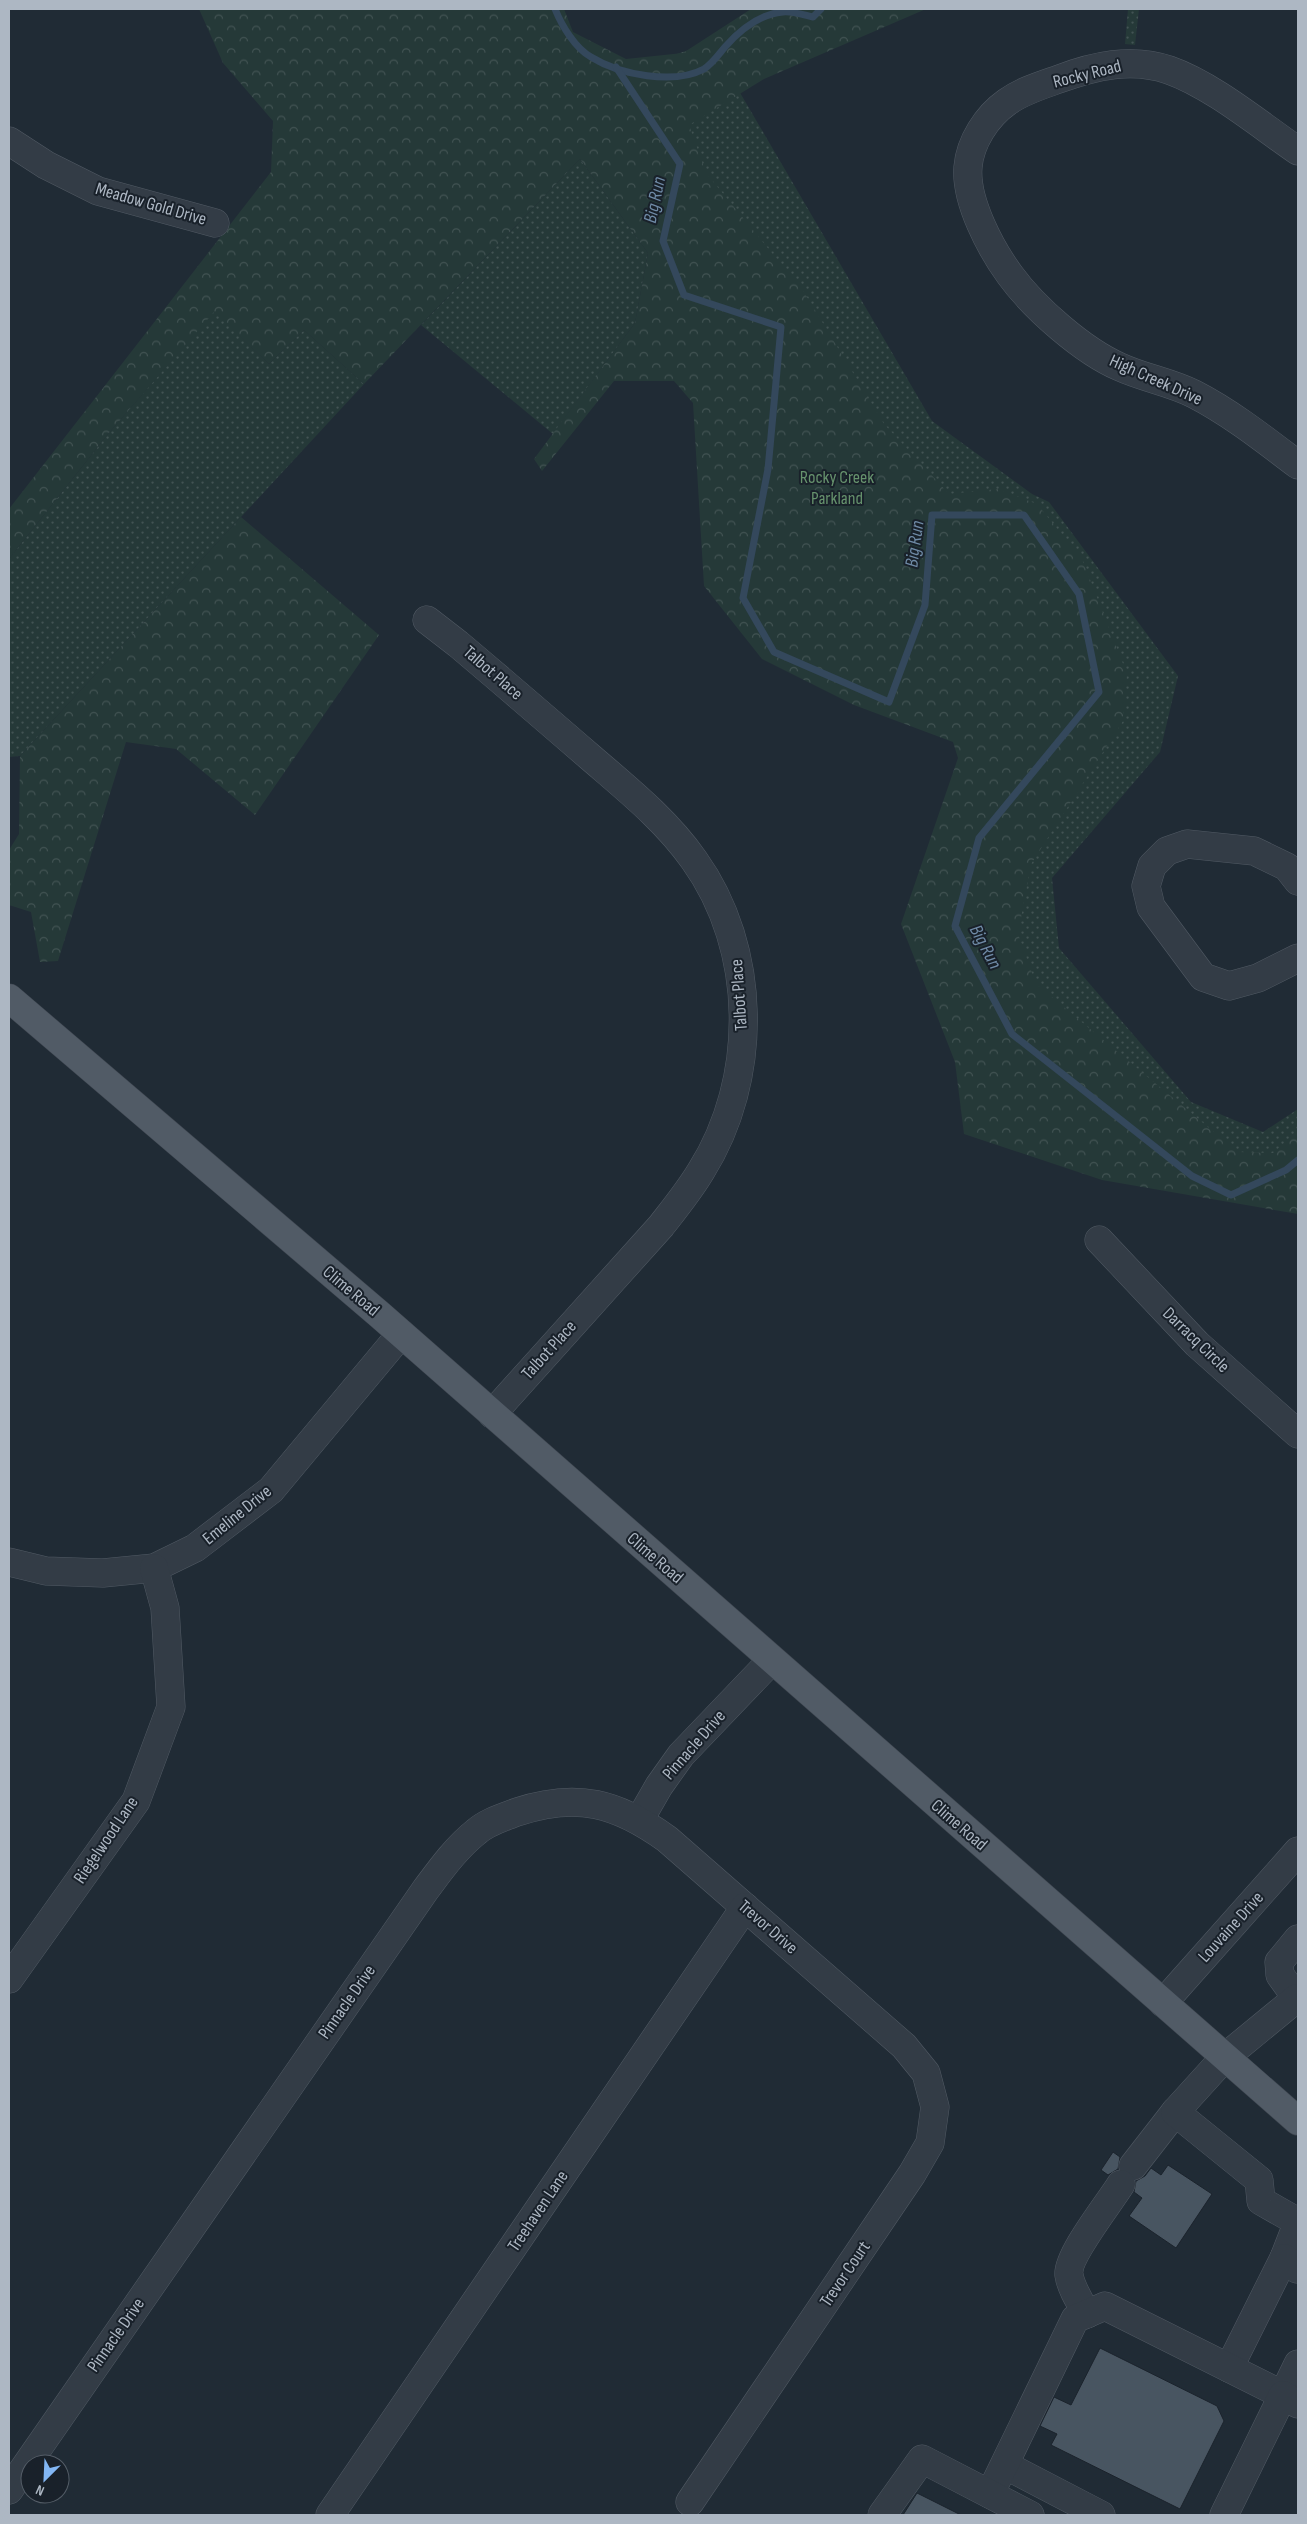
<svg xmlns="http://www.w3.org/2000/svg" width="1307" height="2524" font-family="'Sofia Sans Condensed',sans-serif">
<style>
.green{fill:url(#green-dots)}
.forest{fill:url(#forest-crowns)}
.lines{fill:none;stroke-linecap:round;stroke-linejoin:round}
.stream{stroke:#34485c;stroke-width:7}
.building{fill:#485561;stroke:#1b232c}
.minor-casing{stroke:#515a64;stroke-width:29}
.major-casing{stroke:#3d454f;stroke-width:29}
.minor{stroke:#333c46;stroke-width:28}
.major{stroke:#515b66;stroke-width:28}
.labels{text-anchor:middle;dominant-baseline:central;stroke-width:4;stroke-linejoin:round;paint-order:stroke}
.street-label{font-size:18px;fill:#adb7c3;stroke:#19212a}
.park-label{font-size:18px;fill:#66926d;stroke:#19212a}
.water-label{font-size:19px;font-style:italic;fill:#6f8aa6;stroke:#19212a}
</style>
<defs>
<pattern id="green-dots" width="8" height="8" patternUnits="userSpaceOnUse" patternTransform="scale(1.25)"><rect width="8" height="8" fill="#253938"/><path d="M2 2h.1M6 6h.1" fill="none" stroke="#425353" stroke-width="1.8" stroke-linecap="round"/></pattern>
<pattern id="forest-crowns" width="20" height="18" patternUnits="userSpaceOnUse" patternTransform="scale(1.25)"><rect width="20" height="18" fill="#253938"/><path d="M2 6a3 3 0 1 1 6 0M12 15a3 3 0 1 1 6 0" fill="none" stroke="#425353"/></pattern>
</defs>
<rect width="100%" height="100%" fill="#202b35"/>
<g class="green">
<polygon points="1128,9 1139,9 1135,45 1125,44"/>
<polygon points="711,43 932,421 1032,494 1049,502 1178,676 1160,752 1052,878 1059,948 1191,1102 1263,1132 1298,1109 1298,1194 951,1032 1029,713 707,253 595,80"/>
<polygon points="580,159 648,253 635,323 553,434 421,325"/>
<polygon points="214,311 269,364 304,330 364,384 20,756 9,757 9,559 108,434"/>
</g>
<g class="forest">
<polygon points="199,9 564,9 573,32 626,59 683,53 751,9 926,9 764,79 689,125 706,173 804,292 884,424 949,494 998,489 1037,504 1082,559 1127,674 1123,721 1031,864 1018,934 1036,984 1238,1152 1273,1153 1298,1131 1298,1214 1102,1180 964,1134 955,1062 901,924 958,758 953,742 854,705 762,659 704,586 693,403 674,381 614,381 542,471 534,459 635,323 648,253 580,159 364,384 304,330 269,364 214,312 108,434 9,559 9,509 271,172 273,121 223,63"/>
<polygon points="241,517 379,635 255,815 176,749 126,742 58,961 40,962 31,912 9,905 9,850 19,834 20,756"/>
</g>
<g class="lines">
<g class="stream">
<path d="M555,9C562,26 575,48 591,57C620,75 674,85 704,69C712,64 719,54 725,47C740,30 760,14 783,12C792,11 804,15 813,17L821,9"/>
<polyline points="616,67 680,164 663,241 684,295 781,327 768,469 743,598 774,652 889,702 925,605 932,515 1024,515 1079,594 1099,692 979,838 955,926 1012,1034 1192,1176 1231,1195 1286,1170 1298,1160"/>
</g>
</g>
<g class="building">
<polygon points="1113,2152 1120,2157 1118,2169 1108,2175 1101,2170"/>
<polygon points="1168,2165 1212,2194 1176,2248 1129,2216 1142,2198 1134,2192 1136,2181 1145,2176 1151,2168 1161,2175"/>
<polygon points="1100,2348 1217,2406 1224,2421 1180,2509 1051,2445 1057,2434 1040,2426 1054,2397 1071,2405"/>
<polygon points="917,2493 961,2515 903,2515"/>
</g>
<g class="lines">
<g class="minor-casing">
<g id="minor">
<polyline points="9,141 46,165 98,191 215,223"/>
<path d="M1298,151C1260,125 1212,85 1169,70C1132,57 1094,66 1059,79C1042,85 1022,91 1007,102C987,116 970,142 968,167C965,201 991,249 1010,275C1034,308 1083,351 1120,367C1144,378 1170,382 1194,394C1231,413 1265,440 1298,465"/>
<path d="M427,620L458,644C502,681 546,719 590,757C627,789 666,820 694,860C758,949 759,1079 701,1171C689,1191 675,1208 661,1226L492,1414"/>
<polyline points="1298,881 1287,867 1254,851 1187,844 1167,851 1152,866 1146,886 1151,907 1203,977 1229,986 1258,978 1298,958"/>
<polyline points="1099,1240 1197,1344 1298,1434"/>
<polyline points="9,1562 46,1571 103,1573 154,1568 195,1548 271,1490 401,1334"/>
<polyline points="640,1819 659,1786 681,1755 771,1661"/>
<polyline points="1298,1939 1279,1962 1280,1975 1298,2000"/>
<polyline points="9,1979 136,1801 171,1707 165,1608 154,1568"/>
<polyline points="1163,2003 1298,1851"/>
<polyline points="1133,2166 1175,2112"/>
<polyline points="1284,2258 1298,2222 1261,2201 1259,2180 1175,2112 1224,2058 1297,1998"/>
<path d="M1087,2314C1080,2302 1071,2288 1069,2275C1066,2257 1110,2202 1121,2184"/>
<polyline points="1229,2368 1284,2258 1297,2269"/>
<polyline points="1005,2465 1101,2515"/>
<path d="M9,2490L426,1889C441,1869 456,1848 476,1832C487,1822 504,1817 517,1812C577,1792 617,1803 667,1839L904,2046L926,2073L935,2107L930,2143L912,2174L690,2502"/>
<polyline points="990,2494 1075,2319 1105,2306 1283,2395 1298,2364"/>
<polyline points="330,2515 745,1907"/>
<polyline points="882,2515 922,2459 1030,2515"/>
<polyline points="1224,2515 1283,2395 1298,2404"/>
</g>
</g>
<g class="major-casing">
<polyline id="major" points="9,998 380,1315 1298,2121"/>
</g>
<use href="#minor" class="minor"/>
<use href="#major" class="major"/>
</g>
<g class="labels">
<g class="street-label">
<text transform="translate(1087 74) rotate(-14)">Rocky Road</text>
<text transform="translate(151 204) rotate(16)">Meadow Gold Drive</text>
<text transform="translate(1156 380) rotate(24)">High Creek Drive</text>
<text transform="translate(493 673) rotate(41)">Talbot Place</text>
<text transform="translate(739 995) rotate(-94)">Talbot Place</text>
<text transform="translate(351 1291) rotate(40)">Clime Road</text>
<text transform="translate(1196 1340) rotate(44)">Darracq Circle</text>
<text transform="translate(549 1350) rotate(-48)">Talbot Place</text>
<text transform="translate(237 1515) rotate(-39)">Emeline Drive</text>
<text transform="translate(655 1558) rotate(41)">Clime Road</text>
<text transform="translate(694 1745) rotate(-49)">Pinnacle Drive</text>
<text transform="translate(959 1825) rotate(41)">Clime Road</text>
<text transform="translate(106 1840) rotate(-56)">Riegelwood Lane</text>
<text transform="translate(768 1927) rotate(41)">Trevor Drive</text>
<text transform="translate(1231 1927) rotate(-48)">Louvaine Drive</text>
<text transform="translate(347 2002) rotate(-55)">Pinnacle Drive</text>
<text transform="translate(538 2211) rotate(-56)">Treehaven Lane</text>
<text transform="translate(845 2274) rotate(-56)">Trevor Court</text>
<text transform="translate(116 2335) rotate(-55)">Pinnacle Drive</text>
</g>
<g class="park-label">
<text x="837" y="477">Rocky Creek<tspan x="837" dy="21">Parkland</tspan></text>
</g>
<g class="water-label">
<text transform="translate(655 200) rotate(-78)">Big Run</text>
<text transform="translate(915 544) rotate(-82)">Big Run</text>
<text transform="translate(985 947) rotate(62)">Big Run</text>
</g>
</g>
<rect width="1307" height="2524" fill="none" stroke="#adb7c3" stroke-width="20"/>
<g transform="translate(45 2479) rotate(204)"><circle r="24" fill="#19212a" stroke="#545d67"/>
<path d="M0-4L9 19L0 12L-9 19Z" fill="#82b6f3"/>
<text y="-8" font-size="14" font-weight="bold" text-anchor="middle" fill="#adb7c3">N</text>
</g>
</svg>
